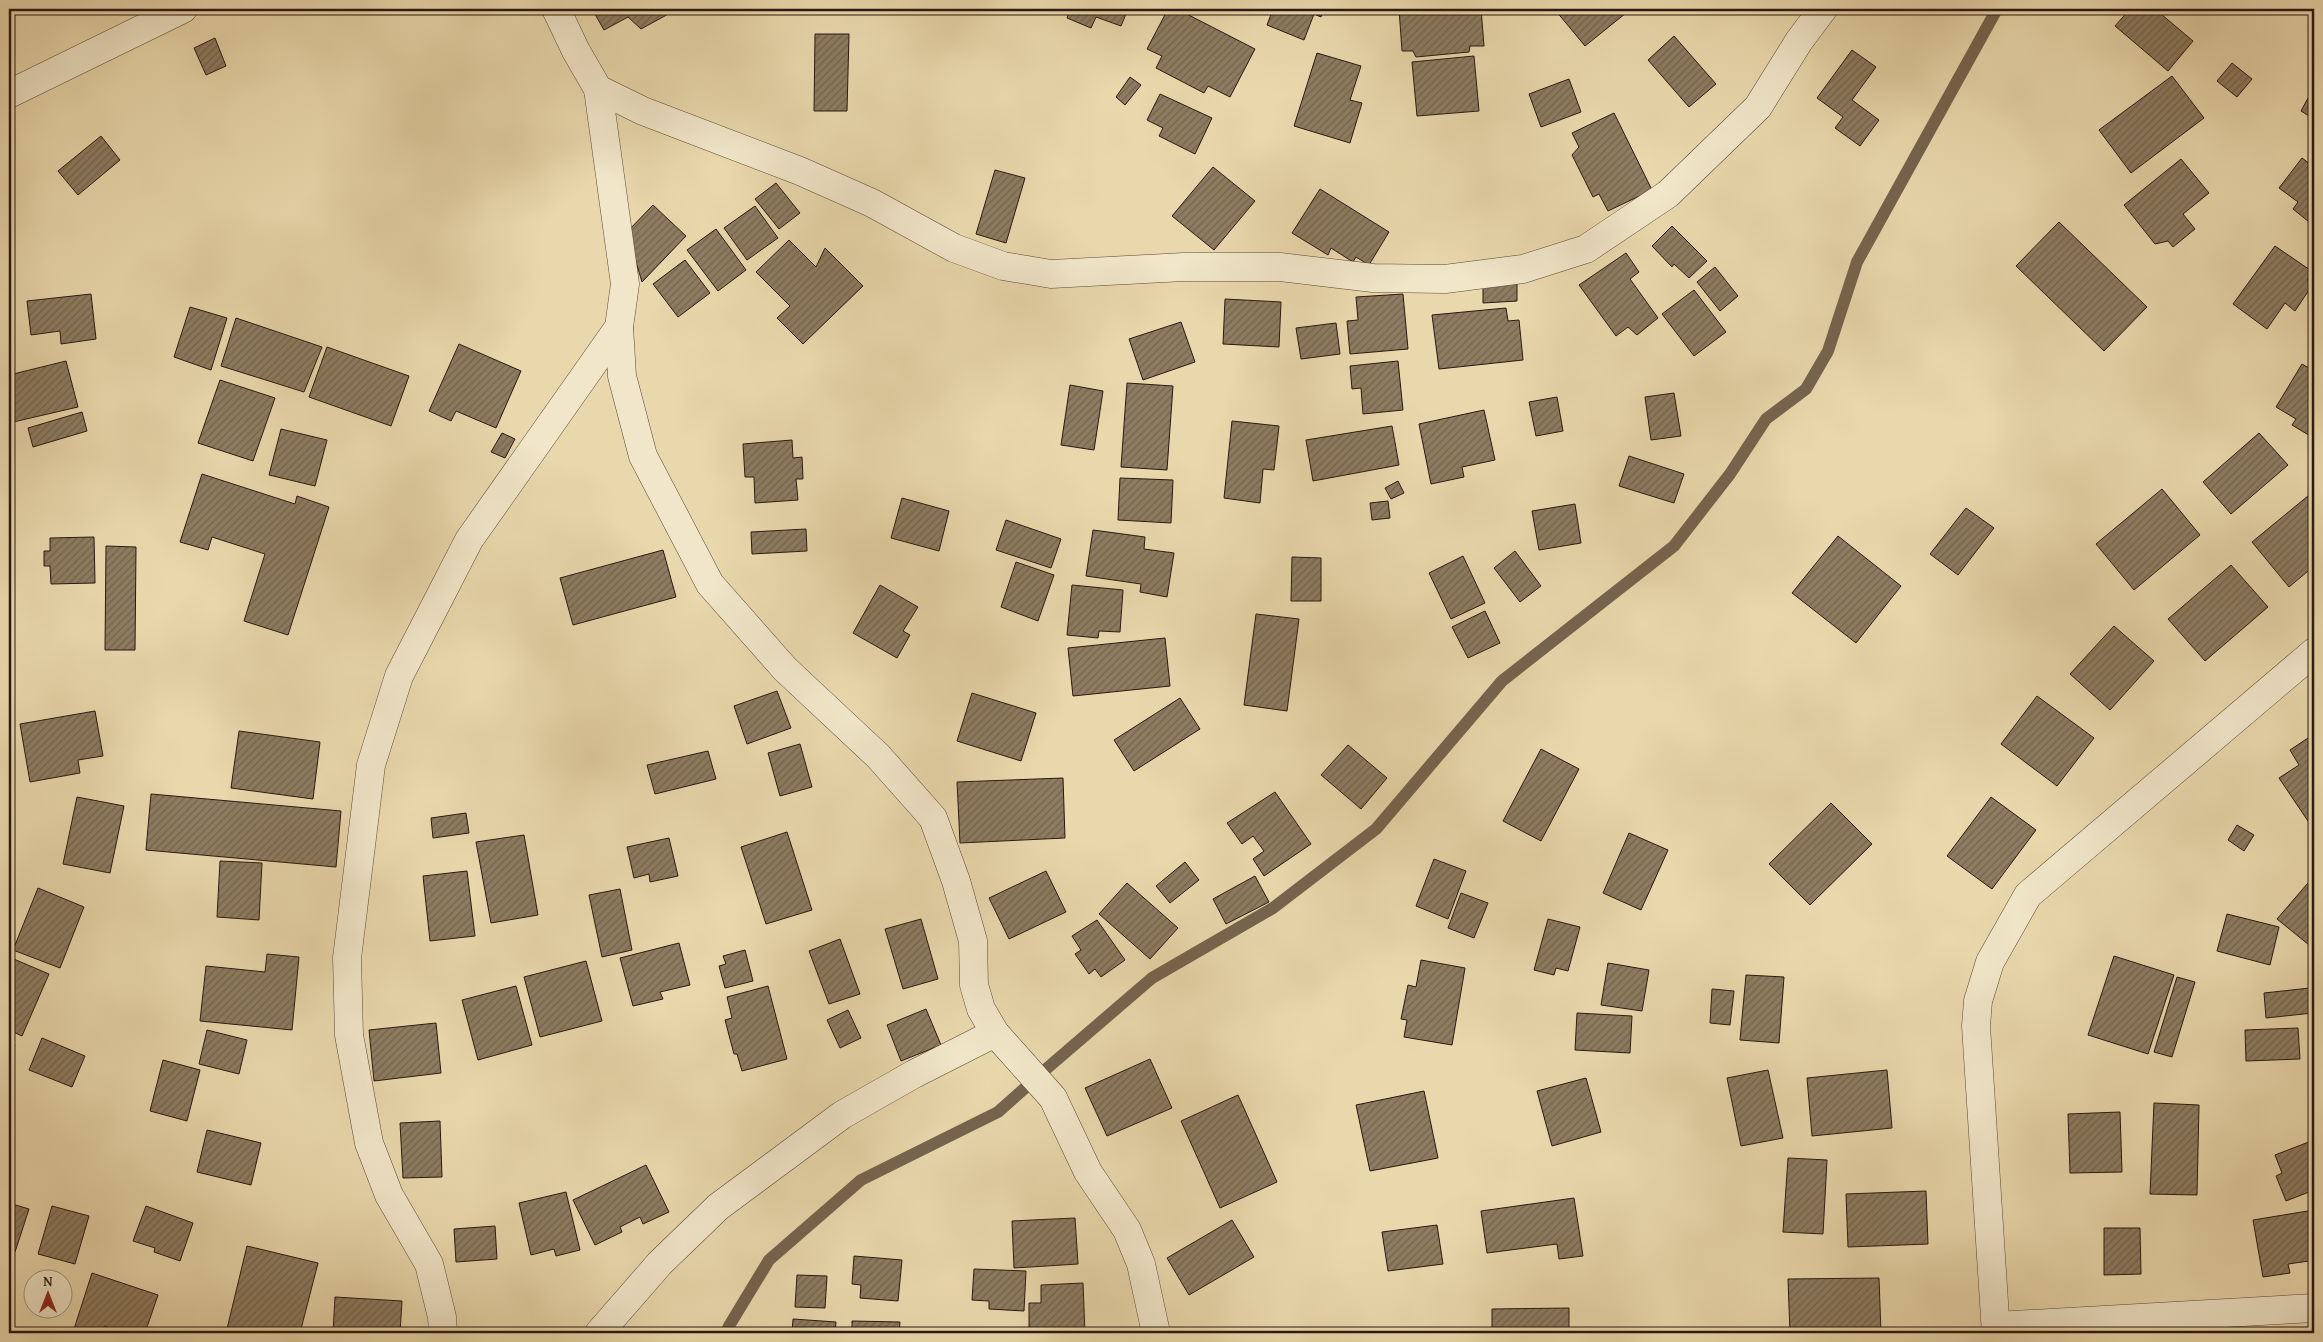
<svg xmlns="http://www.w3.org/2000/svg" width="2323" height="1342" font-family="'Gentium Book Plus',serif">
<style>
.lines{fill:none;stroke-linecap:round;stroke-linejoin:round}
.stream{stroke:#76644e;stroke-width:12}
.building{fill:url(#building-hatch);stroke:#2a1810}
.minor-casing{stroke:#5a4837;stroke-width:29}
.minor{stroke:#f1e6c9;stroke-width:28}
</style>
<defs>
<pattern id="building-hatch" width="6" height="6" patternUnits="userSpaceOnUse" patternTransform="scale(1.25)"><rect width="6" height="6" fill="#8d7c61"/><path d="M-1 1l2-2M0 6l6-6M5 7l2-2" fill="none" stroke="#73654f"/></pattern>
</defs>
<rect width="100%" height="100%" fill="#e9d8ac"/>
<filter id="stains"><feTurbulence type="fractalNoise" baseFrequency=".004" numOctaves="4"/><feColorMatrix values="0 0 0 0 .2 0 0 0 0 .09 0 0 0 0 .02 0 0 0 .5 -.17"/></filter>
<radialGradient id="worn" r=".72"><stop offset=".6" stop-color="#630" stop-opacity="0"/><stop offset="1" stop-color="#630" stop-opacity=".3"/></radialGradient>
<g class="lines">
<g class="stream">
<polyline points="1045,1070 1152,978 1273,908 1376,829 1502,681 1674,546 1730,474 1766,419 1806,389 1828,351 1857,262 1997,9"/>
<polyline points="726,1333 729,1326 769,1260 861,1180 998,1112 1025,1088"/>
</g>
</g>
<g class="building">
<polygon points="592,9 670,9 672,12 641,29 628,17 604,30"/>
<polygon points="1070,9 1128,9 1121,26 1096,17 1091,28 1067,18"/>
<polygon points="1168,9 1177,9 1255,49 1230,97 1208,86 1204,93 1156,68 1162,56 1147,49"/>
<polygon points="1273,9 1324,9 1321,17 1314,14 1304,40 1267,25"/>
<polygon points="1399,9 1481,9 1484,46 1470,46 1469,52 1416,57 1413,51 1402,51"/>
<polygon points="1559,9 1631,9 1585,46 1556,11"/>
<polygon points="2130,9 2155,9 2193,41 2168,71 2115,26"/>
<polygon points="815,34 849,34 847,111 814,111"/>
<polygon points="1674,36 1716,84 1689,107 1648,60"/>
<polygon points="215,38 226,66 206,75 194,48"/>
<polygon points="1852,50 1876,67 1852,100 1879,120 1860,146 1835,128 1843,117 1817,98"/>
<polygon points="1317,53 1361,66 1350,100 1362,103 1350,143 1294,126"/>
<polygon points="1474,56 1479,111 1417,116 1412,62"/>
<polygon points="2232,63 2252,79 2237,97 2217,81"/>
<polygon points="2172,76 2204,118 2131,173 2099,130"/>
<polygon points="1130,77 1141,85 1125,105 1116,97"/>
<polygon points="1569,79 1581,112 1541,127 1529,94"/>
<polygon points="2314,87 2314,119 2301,111"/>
<polygon points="1160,94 1212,118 1195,154 1159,136 1163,128 1147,120"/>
<polygon points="1614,113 1652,190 1608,211 1599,194 1593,197 1572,155 1579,147 1572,133"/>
<polygon points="101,136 120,160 78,195 58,171"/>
<polygon points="2302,158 2314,167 2314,226 2293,209 2298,202 2279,188"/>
<polygon points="2181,159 2209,193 2183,214 2195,229 2173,247 2168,241 2155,244 2124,205"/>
<polygon points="1213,167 1255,201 1214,250 1172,216"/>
<polygon points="995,170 1025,178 1006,243 976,234"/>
<polygon points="776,183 800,213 779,229 755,199"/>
<polygon points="1320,189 1389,232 1369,265 1356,257 1353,262 1331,248 1328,255 1292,233"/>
<polygon points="653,205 686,236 642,282 627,232"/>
<polygon points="755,206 778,238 747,260 724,228"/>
<polygon points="2059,222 2147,307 2104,351 2016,266"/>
<polygon points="1672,226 1707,261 1689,278 1674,264 1672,267 1652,246"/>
<polygon points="716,229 746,270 718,291 687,250"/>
<polygon points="789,240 816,267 825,248 863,286 803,344 777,318 790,306 756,272"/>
<polygon points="2275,246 2313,272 2307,280 2313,284 2295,311 2285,303 2267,329 2233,304"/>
<polygon points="1626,253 1639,272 1630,279 1658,318 1637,335 1628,327 1616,336 1579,285"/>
<polygon points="685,260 710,293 678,317 653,284"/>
<polygon points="1715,267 1738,296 1720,311 1697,282"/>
<polygon points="1517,281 1517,301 1483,303 1483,283"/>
<polygon points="1694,290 1726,332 1694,356 1662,314"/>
<polygon points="91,294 96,339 61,344 60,331 31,335 27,301"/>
<polygon points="1403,294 1408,349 1350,354 1347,321 1358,320 1356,297"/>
<polygon points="1225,299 1281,302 1279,347 1223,344"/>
<polygon points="190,307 227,318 211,370 174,357"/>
<polygon points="1506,308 1508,321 1519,320 1523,360 1439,369 1432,315"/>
<polygon points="236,318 322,347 304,392 221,366"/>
<polygon points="1181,322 1195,362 1143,380 1129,339"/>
<polygon points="1336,323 1340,354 1301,359 1296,328"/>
<polygon points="459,344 521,371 496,428 456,411 451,421 429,411"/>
<polygon points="327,347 409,376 391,426 309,397"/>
<polygon points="66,361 78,407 9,423 9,375"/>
<polygon points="1398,361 1403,410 1363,414 1361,388 1352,389 1350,366"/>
<polygon points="2302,364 2314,371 2314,436 2312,437 2292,425 2296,419 2276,407"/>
<polygon points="220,380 275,398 253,461 198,443"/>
<polygon points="1127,383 1173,386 1167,470 1121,467"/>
<polygon points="1070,385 1103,391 1094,450 1061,445"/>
<polygon points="1674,393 1681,436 1651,440 1645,397"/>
<polygon points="1557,397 1563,431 1536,436 1529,402"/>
<polygon points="1484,410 1495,460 1462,467 1464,477 1431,484 1419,424"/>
<polygon points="82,412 87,431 33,447 28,428"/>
<polygon points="1232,421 1279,426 1274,470 1263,469 1260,503 1224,498"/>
<polygon points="1392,426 1399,465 1313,481 1306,440"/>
<polygon points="281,429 327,440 315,486 269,475"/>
<polygon points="502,433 515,439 505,458 491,452"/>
<polygon points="2259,433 2288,465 2231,514 2203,482"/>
<polygon points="792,440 793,458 802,457 803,479 796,479 798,500 755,503 754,477 745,477 743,444"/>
<polygon points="1629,456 1684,474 1674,503 1619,486"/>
<polygon points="202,474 295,504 297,496 329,507 288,635 244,621 265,554 212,537 208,550 180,542"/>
<polygon points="1120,478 1173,480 1171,523 1118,520"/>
<polygon points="1398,481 1404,493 1391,499 1385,488"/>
<polygon points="2162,489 2200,535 2134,590 2096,544"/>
<polygon points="2314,491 2314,566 2289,587 2252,542"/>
<polygon points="902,498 949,511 939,551 891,538"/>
<polygon points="1388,501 1390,518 1372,520 1370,503"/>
<polygon points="1575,504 1581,543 1539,550 1532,511"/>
<polygon points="1966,508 1994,528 1958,575 1930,554"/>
<polygon points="1006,520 1061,539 1051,568 996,550"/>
<polygon points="806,529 807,551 752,554 751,532"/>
<polygon points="1093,530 1145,537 1144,549 1174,553 1167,597 1140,592 1141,584 1086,576"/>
<polygon points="1838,536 1901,586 1856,643 1792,593"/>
<polygon points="94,537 95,583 51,584 50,566 44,566 44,551 50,551 50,538"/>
<polygon points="106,546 136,547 135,650 105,650"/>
<polygon points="663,550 676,597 573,625 560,578"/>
<polygon points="1515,551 1541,586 1520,602 1494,568"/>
<polygon points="1463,556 1485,603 1451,619 1429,573"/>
<polygon points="1292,557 1321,558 1321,601 1291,601"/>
<polygon points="1016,562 1054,575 1038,621 1001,607"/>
<polygon points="2231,565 2268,607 2205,661 2168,619"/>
<polygon points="880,585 918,607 903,631 910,635 897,658 853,633"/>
<polygon points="1072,585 1123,590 1120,632 1099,631 1098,638 1067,635"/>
<polygon points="1485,611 1500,643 1468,658 1452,627"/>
<polygon points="1256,614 1299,619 1287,711 1244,705"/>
<polygon points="2114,626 2154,661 2110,710 2070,674"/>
<polygon points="1165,638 1170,686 1073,696 1068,648"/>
<polygon points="777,691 791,728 747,744 734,706"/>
<polygon points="972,693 1036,713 1021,761 957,741"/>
<polygon points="2037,696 2094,738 2057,786 2001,744"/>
<polygon points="1180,698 1200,729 1134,771 1114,740"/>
<polygon points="95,711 103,756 78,760 80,773 30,782 20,724"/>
<polygon points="239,731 320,742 313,799 231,788"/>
<polygon points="2314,734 2314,830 2279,778 2299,765 2290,750"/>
<polygon points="800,744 812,787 780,796 768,753"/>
<polygon points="1348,745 1387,778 1361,809 1321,775"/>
<polygon points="1541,749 1579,769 1541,841 1503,821"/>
<polygon points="708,751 716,779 655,794 647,765"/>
<polygon points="1063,778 1065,838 960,843 957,782"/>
<polygon points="1275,792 1311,844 1264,876 1253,859 1264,851 1253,836 1242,844 1227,823"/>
<polygon points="151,794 341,811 336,867 146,850"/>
<polygon points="77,797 124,806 110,873 63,864"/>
<polygon points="1991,797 2036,830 1992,889 1947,856"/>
<polygon points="1831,803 1872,844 1810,905 1769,864"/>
<polygon points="466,813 469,833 433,838 431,818"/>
<polygon points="2237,825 2254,835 2244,851 2228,840"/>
<polygon points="787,832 812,910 766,924 741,847"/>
<polygon points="1629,833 1668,850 1641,910 1603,893"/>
<polygon points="524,835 538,915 491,923 476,842"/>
<polygon points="669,838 678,876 650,882 649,874 634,878 627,847"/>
<polygon points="1434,859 1466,871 1448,919 1416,906"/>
<polygon points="220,861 262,863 259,920 217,917"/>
<polygon points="1185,862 1199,880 1170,903 1156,886"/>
<polygon points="467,871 475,936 430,941 423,876"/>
<polygon points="1046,871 1066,912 1009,939 989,898"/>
<polygon points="1255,876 1269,902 1226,924 1213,899"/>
<polygon points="2314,876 2314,949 2277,919"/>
<polygon points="1127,883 1178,928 1150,959 1099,914"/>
<polygon points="38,888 84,907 60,968 13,950"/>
<polygon points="620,889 632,950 602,957 589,895"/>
<polygon points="1461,893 1488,903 1474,938 1448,928"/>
<polygon points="2227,914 2279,927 2270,965 2217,951"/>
<polygon points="921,919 938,979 903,989 885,929"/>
<polygon points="1548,919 1580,927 1568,971 1556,968 1554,975 1534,970"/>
<polygon points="1097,920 1125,960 1101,977 1095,969 1089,974 1075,954 1081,950 1072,936"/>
<polygon points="840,939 860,994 829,1004 809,951"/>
<polygon points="679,943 690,985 660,992 663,999 633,1006 620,958"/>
<polygon points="745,950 753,981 725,988 719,966 726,964 723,956"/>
<polygon points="267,954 299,957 292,1030 200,1021 206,966 265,972"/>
<polygon points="2114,956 2174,975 2148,1054 2088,1035"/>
<polygon points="9,957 49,974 22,1036 9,1030"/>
<polygon points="1421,960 1465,968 1452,1045 1404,1037 1407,1020 1401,1019 1408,985 1416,987"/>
<polygon points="586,961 602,1021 540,1037 524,977"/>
<polygon points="1608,963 1649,970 1642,1011 1601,1005"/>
<polygon points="1746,975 1784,977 1779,1043 1740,1040"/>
<polygon points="2177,977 2195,982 2172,1057 2154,1052"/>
<polygon points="516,986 532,1045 478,1060 462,1000"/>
<polygon points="768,986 787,1059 742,1071 737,1054 734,1054 725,1020 732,1018 727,997"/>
<polygon points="2310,988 2313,1013 2266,1018 2264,993"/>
<polygon points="1712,989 1734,991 1730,1025 1710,1023"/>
<polygon points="926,1009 941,1045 901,1061 887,1025"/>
<polygon points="848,1010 861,1038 840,1048 827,1020"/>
<polygon points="1577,1013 1632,1016 1630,1053 1575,1050"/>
<polygon points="436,1023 441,1073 374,1081 369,1030"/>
<polygon points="2298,1028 2300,1059 2246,1061 2245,1030"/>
<polygon points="207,1030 247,1040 239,1074 199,1064"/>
<polygon points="42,1038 85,1056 72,1087 29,1070"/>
<polygon points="9,1043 15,1045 9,1062"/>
<polygon points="1150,1059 1172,1108 1107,1136 1085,1088"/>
<polygon points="163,1060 200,1070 187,1121 150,1111"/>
<polygon points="1768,1070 1783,1138 1741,1146 1727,1078"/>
<polygon points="1887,1070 1892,1128 1812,1136 1807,1078"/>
<polygon points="1586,1078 1601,1132 1552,1146 1537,1091"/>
<polygon points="1424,1091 1438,1158 1370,1171 1356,1105"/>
<polygon points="1238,1095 1277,1182 1220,1208 1181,1121"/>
<polygon points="2154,1103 2199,1105 2197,1195 2150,1194"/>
<polygon points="2120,1112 2122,1172 2070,1173 2068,1114"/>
<polygon points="440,1121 442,1177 403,1178 400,1123"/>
<polygon points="207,1130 261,1143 251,1185 197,1172"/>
<polygon points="2314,1140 2314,1190 2286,1201 2276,1176 2282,1173 2275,1155"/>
<polygon points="1788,1158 1827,1160 1823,1234 1783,1232"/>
<polygon points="646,1165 669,1212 643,1224 640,1217 620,1227 622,1232 595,1245 573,1200"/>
<polygon points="1926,1191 1928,1244 1848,1247 1846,1194"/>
<polygon points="566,1192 580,1250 556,1256 554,1249 531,1255 519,1203"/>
<polygon points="1574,1198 1583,1256 1559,1259 1557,1244 1487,1253 1481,1211"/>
<polygon points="9,1203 29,1209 15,1252 9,1249"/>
<polygon points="52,1206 89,1216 75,1264 38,1254"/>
<polygon points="146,1206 193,1223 180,1261 154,1252 155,1248 133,1241"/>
<polygon points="2314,1210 2314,1267 2310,1268 2309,1261 2288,1264 2290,1273 2263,1277 2253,1220"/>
<polygon points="1075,1218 1078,1264 1014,1268 1012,1221"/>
<polygon points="1232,1220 1254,1257 1189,1295 1167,1258"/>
<polygon points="1437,1225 1443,1264 1388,1271 1382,1232"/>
<polygon points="495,1226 497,1259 456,1262 454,1229"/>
<polygon points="2104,1228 2140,1228 2141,1274 2104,1275"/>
<polygon points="247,1246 318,1263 300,1333 226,1333"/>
<polygon points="854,1256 902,1260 898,1301 860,1298 861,1285 852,1284"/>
<polygon points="974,1269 1026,1271 1024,1311 989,1309 989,1301 972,1300"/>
<polygon points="92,1273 158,1295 145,1333 125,1333 104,1326 102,1333 89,1333 74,1329"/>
<polygon points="797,1275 827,1276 825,1308 795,1307"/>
<polygon points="1879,1278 1881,1333 1790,1333 1788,1279"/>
<polygon points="1083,1283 1085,1333 1029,1333 1029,1303 1041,1303 1041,1285"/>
<polygon points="335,1297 402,1301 400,1333 333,1333"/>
<polygon points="1569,1308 1569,1333 1492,1333 1492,1309"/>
<polygon points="793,1319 836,1322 835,1333 792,1333"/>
<polygon points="852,1321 900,1322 899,1333 852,1333"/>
</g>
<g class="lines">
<g class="minor-casing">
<g id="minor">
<polyline points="556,9 576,51 598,89 643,111 800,171 872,203 954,248 1003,266 1051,274 1184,267 1280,267 1373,278 1445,279 1523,269 1586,249 1668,194 1758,107 1799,41 1823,9"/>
<polyline points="9,94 183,9"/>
<polyline points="619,327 622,376 643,456 710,584 785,669 878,756 933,818 956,881 973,941 974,985 981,1009 995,1033 1053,1098 1088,1172 1127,1230 1141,1264 1156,1333"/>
<polyline points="1996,1326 2314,1308"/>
<polyline points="443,1333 442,1317 429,1264 389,1195 369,1143 349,1035 347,958 371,765 399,676 469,540 619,327 625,284 598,89"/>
<polyline points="599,1333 660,1263 718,1207 842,1115 914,1074 995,1033"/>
<polyline points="1996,1333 1976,1026 1978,1001 1990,962 2028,895 2314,652"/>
</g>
</g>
<use href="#minor" class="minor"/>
</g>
<rect width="2323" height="1342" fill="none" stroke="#e9d8ac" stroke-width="30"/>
<rect x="10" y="10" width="2303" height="1322" fill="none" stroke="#2a1810" stroke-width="2.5"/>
<rect x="15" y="15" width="2293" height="1312" fill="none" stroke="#2a1810"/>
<g transform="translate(48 1294)"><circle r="24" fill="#f1e6c9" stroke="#a1947f"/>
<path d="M0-4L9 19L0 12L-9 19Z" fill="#8f2418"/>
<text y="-8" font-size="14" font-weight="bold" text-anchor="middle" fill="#2a1810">N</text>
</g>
<rect width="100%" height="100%" filter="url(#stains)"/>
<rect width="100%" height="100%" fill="url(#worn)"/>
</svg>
